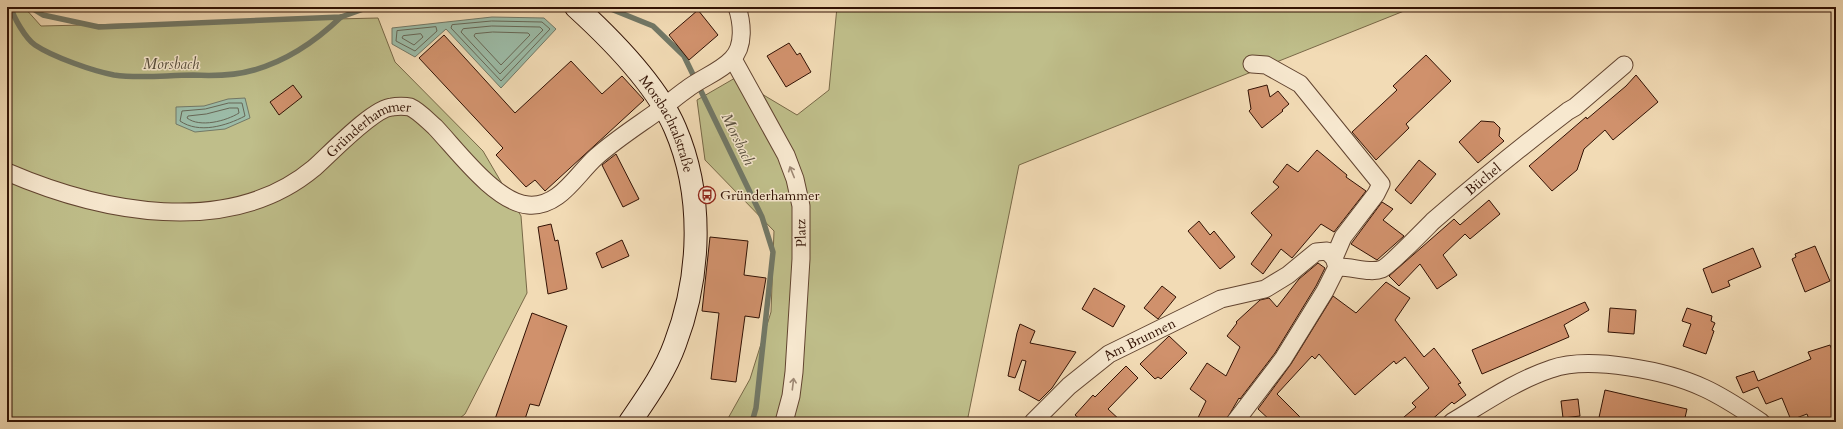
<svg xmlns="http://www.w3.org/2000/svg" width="1843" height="429" font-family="Cardo,serif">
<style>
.green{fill:#bfbe8a;stroke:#786847}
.water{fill:#9cbca8;stroke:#727866}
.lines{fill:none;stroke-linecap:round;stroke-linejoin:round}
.shore{stroke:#676756;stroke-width:1}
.stream{stroke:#727866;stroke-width:5.5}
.building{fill:#d0916c;stroke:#321204}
.minor-casing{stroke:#624430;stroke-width:19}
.secondary-casing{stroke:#321204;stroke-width:24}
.minor{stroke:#f7e8cf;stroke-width:17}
.secondary{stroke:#f7e8cf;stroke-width:22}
.oneway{stroke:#9e8874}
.labels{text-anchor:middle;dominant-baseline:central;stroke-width:3;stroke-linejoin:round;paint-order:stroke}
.street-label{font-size:14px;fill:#321204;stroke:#f7e8cf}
.poi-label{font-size:14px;fill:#321204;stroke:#f7e8cf;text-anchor:start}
.water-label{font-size:15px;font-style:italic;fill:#574e3d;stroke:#f7e8cf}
</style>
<rect width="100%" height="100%" fill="#f2dbb5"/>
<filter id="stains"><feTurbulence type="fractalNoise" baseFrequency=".005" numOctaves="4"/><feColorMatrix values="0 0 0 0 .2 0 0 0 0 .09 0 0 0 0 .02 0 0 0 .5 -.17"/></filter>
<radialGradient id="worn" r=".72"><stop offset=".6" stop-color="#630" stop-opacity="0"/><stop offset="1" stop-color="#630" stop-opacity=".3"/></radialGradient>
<g class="green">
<polygon points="7,7 24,7 41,26 378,18 395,62 483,151 521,216 527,293 465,414 455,422 7,422"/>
<polygon points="837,7 1414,7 1019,165 967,422 726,422 750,379 771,312 774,231 705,160 697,100 735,78 797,115 829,90"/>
</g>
<g class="water">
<polygon points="492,17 544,18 556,29 501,88 446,29 415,57 392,44 392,28"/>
<polygon points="245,98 250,118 225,129 195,132 176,124 176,107 204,106 228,99"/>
</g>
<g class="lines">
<g class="shore">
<polygon points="492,21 542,22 550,29 501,81 451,28 452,25"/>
<polygon points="492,26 540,27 543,30 500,74 461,32 463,29"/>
<polygon points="436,27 437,31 415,51 396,41 397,31"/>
<polygon points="493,32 528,33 530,35 501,65 474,36 475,34"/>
<polygon points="421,34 423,37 414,45 402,38 403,36"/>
<path d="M229,103H242L245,116C226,126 199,134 180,121L182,111L205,109Z"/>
<path d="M230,108H238L239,113C226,121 200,128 187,118L188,116L206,114Z"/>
</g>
<g class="stream">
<path d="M11,7C13,17 26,39 35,45C53,57 93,71 114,75C140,79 167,75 193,75C213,76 234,76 254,70C286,61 317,40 341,17"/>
<polyline points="30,7 43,15 99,27 341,17 369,7"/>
<polyline points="606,7 653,26 684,56 762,217 773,252 756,408 752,422"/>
</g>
</g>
<g class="building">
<polygon points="698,10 718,35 689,60 669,35"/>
<polygon points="444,35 515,113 571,61 602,94 622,76 644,100 545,191 535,180 526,187 496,155 503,148 419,58"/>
<polygon points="789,43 797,55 800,53 811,72 786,87 767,56"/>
<polygon points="1426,55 1451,81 1406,124 1409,128 1376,160 1352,132 1397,90 1393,86"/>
<polygon points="1636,75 1658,102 1613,140 1605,130 1584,149 1577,170 1552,191 1529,166 1586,117 1587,119 1626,86"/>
<polygon points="293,85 302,97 279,115 270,102"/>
<polygon points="1267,85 1270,97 1278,91 1289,104 1282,110 1283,111 1262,128 1249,111 1251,109 1248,90"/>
<polygon points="1481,121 1494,122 1500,128 1499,136 1504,141 1478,163 1459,142"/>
<polygon points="1317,150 1347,175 1346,177 1366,191 1334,232 1321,224 1292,258 1281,249 1263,274 1251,264 1272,235 1251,213 1279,187 1273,182 1287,164 1298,172"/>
<polygon points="616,154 639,199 623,207 602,165"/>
<polygon points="1419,160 1436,174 1411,204 1395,190"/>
<polygon points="1489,200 1500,214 1470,239 1465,234 1443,255 1457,275 1437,289 1420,264 1399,286 1389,276 1454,219 1460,225"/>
<polygon points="1382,202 1393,209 1383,220 1404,236 1377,260 1351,244"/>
<polygon points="1199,221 1210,235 1214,231 1235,257 1220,269 1188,231"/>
<polygon points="551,224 555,241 558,240 567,289 548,294 538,227"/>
<polygon points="710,237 748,241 744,275 766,278 759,318 745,316 736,382 711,379 719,313 702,311"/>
<polygon points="622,240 629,256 602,268 596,253"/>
<polygon points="1815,246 1830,281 1805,292 1792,259 1796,257 1795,254"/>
<polygon points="1753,248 1761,267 1728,281 1730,286 1712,293 1703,269"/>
<polygon points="1318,263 1325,268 1316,286 1275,353 1240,399 1239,398 1225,422 1196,422 1206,401 1190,389 1207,363 1226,376 1240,347 1227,336 1237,323 1236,322 1260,300 1269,298 1277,307 1299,279"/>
<polygon points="1386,282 1410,298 1395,320 1424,357 1434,348 1461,383 1458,384 1466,395 1454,404 1452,402 1429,422 1398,422 1416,407 1412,403 1429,388 1405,357 1396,364 1394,361 1355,395 1319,354 1315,359 1312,356 1277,394 1305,422 1272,422 1258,409 1291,364 1333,296 1356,313"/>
<polygon points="1162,286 1176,297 1158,319 1144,308"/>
<polygon points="1094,288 1125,306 1113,327 1082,309"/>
<polygon points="1585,302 1589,310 1564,325 1569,337 1482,374 1472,350"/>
<polygon points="1610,308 1636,310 1634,334 1608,332"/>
<polygon points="1687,308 1712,316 1711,321 1715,323 1712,330 1714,331 1706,354 1683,346 1691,324 1682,321"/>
<polygon points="532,313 567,326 539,406 530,404 524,422 494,422"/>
<polygon points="1020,324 1035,331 1030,343 1076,352 1052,388 1039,401 1019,390 1026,361 1022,360 1015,378 1008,376 1017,333"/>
<polygon points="1169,336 1187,353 1161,379 1158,377 1155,379 1140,364"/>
<polygon points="1830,345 1836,360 1836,422 1810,422 1807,414 1791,420 1782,398 1766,404 1758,387 1743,393 1736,377 1754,371 1758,381 1811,359 1808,352"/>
<polygon points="1126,366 1138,378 1108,409 1122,422 1083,422 1075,415 1093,395 1095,397"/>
<polygon points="1605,390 1687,409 1684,422 1598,422"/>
<polygon points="1578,399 1580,416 1563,418 1561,401"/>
</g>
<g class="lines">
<g class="minor-casing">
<g id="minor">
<polyline points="733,59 786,155 795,179 801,206 801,259 794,372 791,396 784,422"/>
<polyline points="1252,64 1266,65 1300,84 1381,184 1376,194 1343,237 1334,258"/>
<path id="s1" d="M7,172C100,212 229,239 314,168C330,154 373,108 392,107C396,106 406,106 410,107C419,111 428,121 435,127C457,150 495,202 528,205C559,208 576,175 596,157C615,140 637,126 658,111C668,104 677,96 687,89C701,78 720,72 732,59C745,46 742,22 737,7"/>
<path id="s2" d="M1337,267C1351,266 1370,274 1382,269C1388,267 1425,229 1433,221C1477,183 1522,146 1568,111L1575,107L1624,65"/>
<path id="s3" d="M1033,422L1069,386L1109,354L1221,299L1265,289L1288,275L1316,252L1327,251L1334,258L1337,267L1325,291L1283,359L1235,422"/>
<path d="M1452,422C1484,403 1515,381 1551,369C1589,355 1668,371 1704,388C1724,397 1743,410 1761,422"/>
</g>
</g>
<g class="secondary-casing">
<g id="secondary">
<path id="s4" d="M576,7C610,38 657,86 675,128C704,195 701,276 675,344C665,372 647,397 630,422"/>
</g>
</g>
<use href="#minor" class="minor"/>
<use href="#secondary" class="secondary"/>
</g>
<defs><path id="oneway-shaft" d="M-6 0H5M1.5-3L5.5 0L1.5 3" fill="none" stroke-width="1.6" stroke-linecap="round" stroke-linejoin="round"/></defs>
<g class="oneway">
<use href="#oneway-shaft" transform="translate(792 172) rotate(-112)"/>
<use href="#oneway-shaft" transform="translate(793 384) rotate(-83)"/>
</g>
<defs>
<g id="bus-ring" transform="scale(0.9)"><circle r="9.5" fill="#f7e8cf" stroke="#8f2418" stroke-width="1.5"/><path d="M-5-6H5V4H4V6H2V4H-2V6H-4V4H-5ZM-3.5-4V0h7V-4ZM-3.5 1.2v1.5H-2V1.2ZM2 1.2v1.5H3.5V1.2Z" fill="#8f2418"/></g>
</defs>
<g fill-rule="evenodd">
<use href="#bus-ring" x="707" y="195"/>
</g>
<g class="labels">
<g class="street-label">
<text stroke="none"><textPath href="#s4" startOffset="150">Morsbachtalstraße</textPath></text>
<text stroke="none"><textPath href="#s1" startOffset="392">Gründerhammer</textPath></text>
<text stroke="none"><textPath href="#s2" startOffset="181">Büchel</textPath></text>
<text transform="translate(801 233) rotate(-91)">Platz</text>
<text stroke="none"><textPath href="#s3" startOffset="136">Am Brunnen</textPath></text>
</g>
<g class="poi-label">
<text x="720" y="195">Gründerhammer</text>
</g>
<g class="water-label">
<text x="171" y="64">Morsbach</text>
<text transform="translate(738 139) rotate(64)">Morsbach</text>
</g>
</g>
<rect width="1843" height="429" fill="none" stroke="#f2dbb5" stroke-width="24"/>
<rect x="8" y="8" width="1827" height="413" fill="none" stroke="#321204" stroke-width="2"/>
<rect x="12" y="12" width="1819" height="405" fill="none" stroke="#321204"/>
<rect width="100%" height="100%" filter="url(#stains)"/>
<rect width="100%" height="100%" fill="url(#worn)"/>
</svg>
